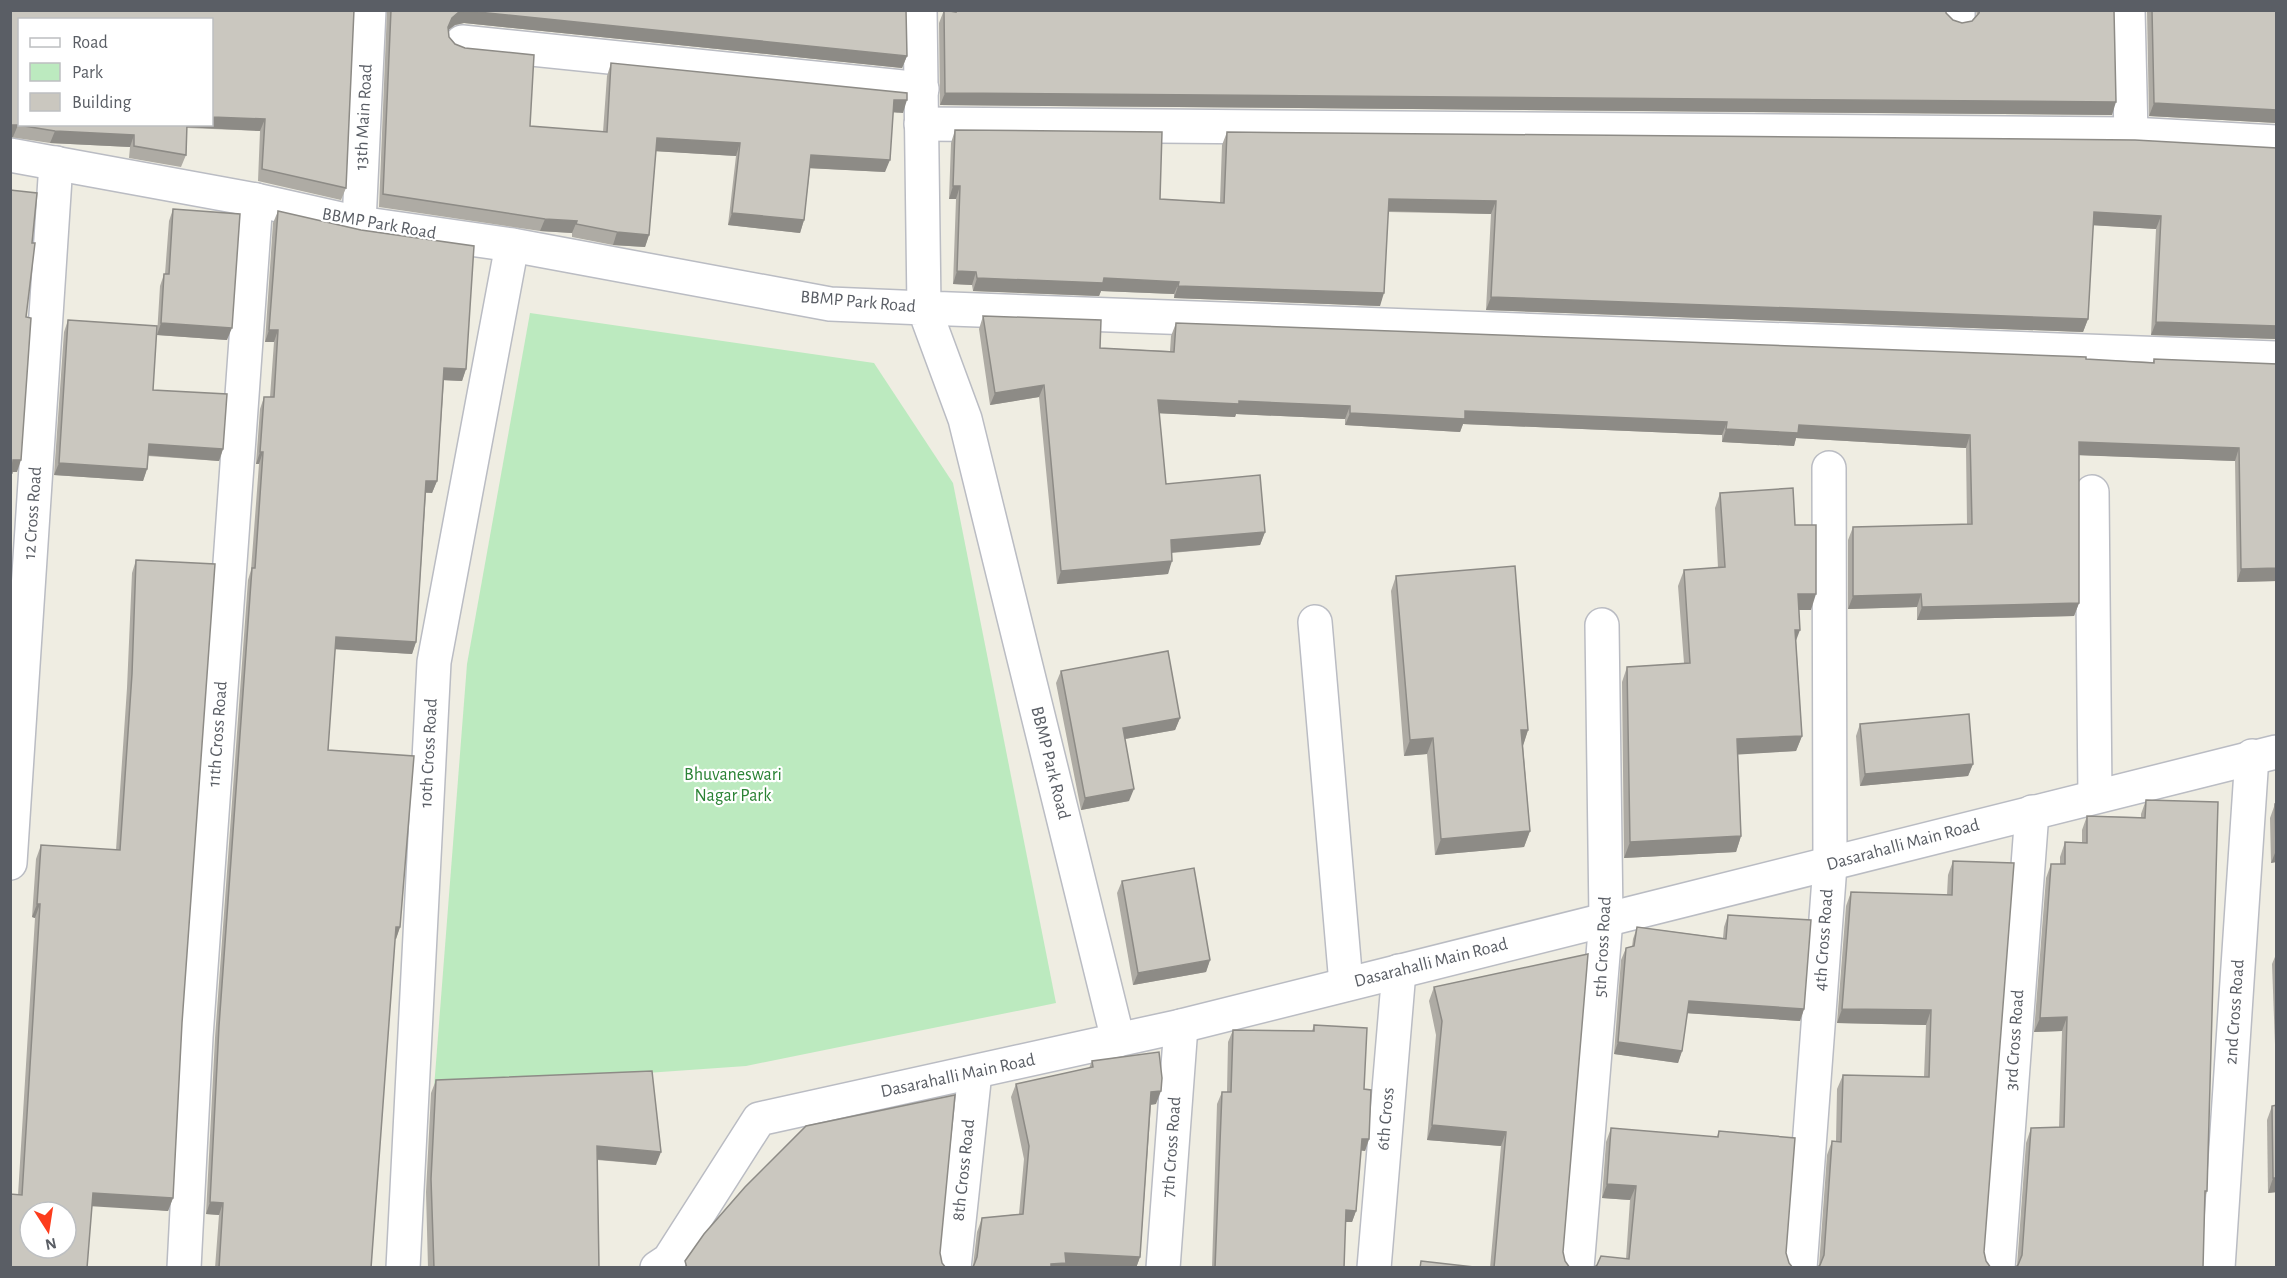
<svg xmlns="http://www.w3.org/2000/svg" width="2287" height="1278" font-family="'Alegreya Sans',sans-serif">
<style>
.green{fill:#bceabf}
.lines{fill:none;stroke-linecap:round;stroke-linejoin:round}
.minor-casing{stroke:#babcc3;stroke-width:36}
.minor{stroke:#fff;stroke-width:33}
.wall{fill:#aeaba4}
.shaded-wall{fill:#8d8b86}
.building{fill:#cac7bf;stroke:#8d8b86;stroke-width:1.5;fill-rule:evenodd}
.labels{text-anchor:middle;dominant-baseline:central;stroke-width:4.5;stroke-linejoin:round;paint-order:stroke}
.street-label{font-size:18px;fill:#5a5e65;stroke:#fff}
.park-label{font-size:18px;fill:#2b8335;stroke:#fff}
</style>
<rect width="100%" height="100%" fill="#efede2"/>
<polygon class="green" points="530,313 874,363 953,483 1056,1003 746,1066 434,1088 467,664"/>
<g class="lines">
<g class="minor-casing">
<g id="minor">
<polyline points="920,10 924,308 2276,358"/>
<polyline points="1958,10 1958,17"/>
<polyline points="2128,10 2131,134"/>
<polyline points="462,42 922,89"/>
<polyline points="921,124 2131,134 2276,142"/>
<polyline points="10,155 256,200 359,223 512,245 830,304 924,308 965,419 1118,1040"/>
<polyline points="359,223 369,10"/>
<polyline points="2092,492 2095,796"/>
<polyline points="1315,622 1346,984"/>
<polyline points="10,863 56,163"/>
<polyline points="184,1268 196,1037 256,200"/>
<polyline points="403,1268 434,662 512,245"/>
<polyline points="657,1268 669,1260 759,1119 1181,1026 2276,752"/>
<polyline points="954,1268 975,1072"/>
<polyline points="1163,1268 1181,1026"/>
<polyline points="1374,1268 1399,971"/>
<polyline points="1577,1268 1606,919 1602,625"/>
<polyline points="1800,1268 1830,865 1829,468"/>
<polyline points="1998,1268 2032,812"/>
<polyline points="2218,1268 2252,756"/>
</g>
</g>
<use href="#minor" class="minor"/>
</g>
<g class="wall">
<polygon points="10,10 354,10 346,188 341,200 258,181 260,131 187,128 186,155 181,167 129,158 130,147 50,143 10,137"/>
<polygon points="387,10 906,10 907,56 902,68 464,23 455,25 448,30 449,37 455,44 530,126 603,132 607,76 611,63 903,113 893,112 885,172 810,168 804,220 800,233 728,225 736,156 656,151 649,235 645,247 613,245 572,237 572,233 540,231 379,207"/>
<polygon points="944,10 1946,10 1946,13 1953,20 1962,23 1972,21 1977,16 1976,10 2114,10 2112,115 940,105 939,23"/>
<polygon points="2147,10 2277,10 2277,123 2149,116"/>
<polygon points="955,130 1160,199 1220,202 1222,145 1227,132 2277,148 2277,339 2151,335 2156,229 2093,225 2088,319 2083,332 1486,310 1491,214 1388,212 1380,306 1174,298 1174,294 1101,291 1099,296 973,291 972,285 953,284 956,199 949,199 951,143"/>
<polygon points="173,209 227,340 157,335 160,286 164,274 165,274 169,221"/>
<polygon points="278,211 466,369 462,381 444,380 437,481 432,493 426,493 416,642 412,654 335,649 328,750 400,927 396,939 395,939 371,1268 215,1268 219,1215 206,1214 215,1038 248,580 251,570 259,464 256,464 260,409 264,397 270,397 274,342 265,342 273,223"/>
<polygon points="983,316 1100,348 1170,351 1171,336 1176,323 2153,362 2154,359 2277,364 2277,581 2237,582 2235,461 2079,455 2079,603 2074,616 1917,620 1917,607 1848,609 1848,540 1853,527 1967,524 1966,448 1796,438 1794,446 1722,442 1722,435 1463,424 1460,432 1345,425 1345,419 1236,414 1235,417 1159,413 1166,484 1265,532 1260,545 1172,553 1168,574 1057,584 1039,397 990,405 979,329"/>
<polygon points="68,320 153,390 223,449 219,461 148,456 147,469 143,481 54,475 64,332"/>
<polygon points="1720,493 1795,525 1811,610 1798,610 1796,640 1802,736 1796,751 1738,754 1741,836 1736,852 1624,858 1622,682 1627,667 1684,663 1678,586 1684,570 1718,568 1715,508"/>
<polygon points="136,560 182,1023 173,1198 168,1211 18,1195 35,918 32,917 36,859 41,845 116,850 127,688 132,573"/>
<polygon points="1396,576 1528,730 1523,745 1530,831 1524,847 1435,855 1427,754 1404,756 1391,591"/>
<polygon points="1061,671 1180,718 1175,730 1125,739 1129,801 1081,810 1056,683"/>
<polygon points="1860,724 1973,764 1968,776 1860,786 1856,736"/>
<polygon points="2146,800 2207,1191 2205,1198 2017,1266 2026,1143 2031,1128 2059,1127 2062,1031 2034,1032 2046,878 2051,864 2060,864 2060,857 2065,842 2082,843 2082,830 2087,816 2141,817 2141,814"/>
<polygon points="2275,804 2277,804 2277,923 2276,862 2271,863 2270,818"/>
<polygon points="1953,861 1984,1252 1986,1261 1819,1266 1827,1155 1832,1141 1836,1141 1837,1089 1843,1075 1924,1077 1926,1025 1837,1023 1846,906 1851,892 1947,895 1948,875"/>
<polygon points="1122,881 1210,960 1206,972 1133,985 1117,893"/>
<polygon points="1728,915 1804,1009 1800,1021 1687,1013 1682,1051 1678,1063 1614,1054 1621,960 1626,948 1632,947 1633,939 1637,927 1723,938 1724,927"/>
<polygon points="2277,952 2277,1097 2272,964"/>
<polygon points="1434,987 1563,1252 1565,1261 1570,1268 1490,1268 1501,1146 1427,1140 1436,1035 1429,1001"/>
<polygon points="1314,1025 1364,1089 1369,1139 1365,1151 1361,1150 1356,1211 1352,1222 1345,1222 1344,1268 1212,1268 1217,1104 1222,1092 1227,1092 1228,1042 1233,1030 1312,1031"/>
<polygon points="1092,1061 1156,1104 1151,1105 1140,1257 1136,1268 973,1266 977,1232 982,1218 1019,1214 1024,1159 1011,1097 1016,1084 1089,1068"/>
<polygon points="436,1080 656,1165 597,1160 599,1268 428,1268 426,1192 431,1093"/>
<polygon points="2277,1105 2277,1192 2268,1193 2267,1120 2272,1106"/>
<polygon points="1611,1128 1717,1137 1719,1131 1786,1253 1789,1263 1626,1259 1630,1200 1602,1198 1606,1142"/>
</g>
<g class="shaded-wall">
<polygon points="468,11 907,56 902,68 464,23 455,25 447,31 452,18 459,12"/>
<polygon points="945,93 2116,102 2112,115 940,105"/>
<polygon points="894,100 907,100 903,113 889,112"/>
<polygon points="2154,103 2277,110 2277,123 2149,116"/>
<polygon points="212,117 265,119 260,131 183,127 184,124 212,124"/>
<polygon points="10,125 18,125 13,137 10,137"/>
<polygon points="55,131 134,135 130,147 50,143"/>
<polygon points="657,138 740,143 736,156 652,151"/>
<polygon points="811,155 890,160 885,172 806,168"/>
<polygon points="953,186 960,186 956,199 949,199"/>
<polygon points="1389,199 1496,201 1491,214 1384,211"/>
<polygon points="2094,212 2161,216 2156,229 2089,225"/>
<polygon points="732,213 804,220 800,233 728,225"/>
<polygon points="545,219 577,221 572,233 540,231"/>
<polygon points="617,232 649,235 645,247 613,245"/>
<polygon points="957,271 976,272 972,285 953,284"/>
<polygon points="977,278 1104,278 1179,282 1174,294 1101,291 1099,296 973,291"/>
<polygon points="1178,286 1384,293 1380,306 1174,298"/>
<polygon points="1491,297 2088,319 2083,332 1486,310"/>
<polygon points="2156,322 2277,326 2277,339 2151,335"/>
<polygon points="161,323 232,328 227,340 157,335"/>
<polygon points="269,330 278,330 274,342 265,342"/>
<polygon points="444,368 466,369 462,381 440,380"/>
<polygon points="1044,385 1039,397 990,405 995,393"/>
<polygon points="1158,400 1239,401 1350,406 1345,419 1236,414 1235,417 1153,413"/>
<polygon points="1465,411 1727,422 1722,435 1463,424 1460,432 1345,425 1350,413"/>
<polygon points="1799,425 1970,435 1966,448 1796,438 1794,446 1722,442 1726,429"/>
<polygon points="2079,442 2239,448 2235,461 2074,455"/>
<polygon points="149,444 223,449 219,461 145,455"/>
<polygon points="260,452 263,452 259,464 256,464"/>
<polygon points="13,460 21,460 17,472 10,472"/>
<polygon points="59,463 147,469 143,481 54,475"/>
<polygon points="426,481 437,481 432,493 422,492"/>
<polygon points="1265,532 1260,545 1166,553 1171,540"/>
<polygon points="1172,561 1168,574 1057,584 1061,571"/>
<polygon points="2277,568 2277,581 2237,582 2241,569"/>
<polygon points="1798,594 1816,594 1811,610 1792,610"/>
<polygon points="1921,594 1917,607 1848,609 1853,596"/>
<polygon points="2079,603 2074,616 1917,620 1922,607"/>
<polygon points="1795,630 1800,630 1794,646"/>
<polygon points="336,637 416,642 412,654 332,649"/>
<polygon points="1180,718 1175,730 1119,740 1123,728"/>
<polygon points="1521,730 1528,730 1523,746"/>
<polygon points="1802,736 1796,751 1731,755 1737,739"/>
<polygon points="1433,738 1427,754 1404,756 1410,740"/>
<polygon points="1973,764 1968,776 1860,786 1865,774"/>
<polygon points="1134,789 1129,801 1081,810 1085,798"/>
<polygon points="1530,831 1524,847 1435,855 1441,839"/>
<polygon points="1741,836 1736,852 1624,858 1630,842"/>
<polygon points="2277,848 2277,860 2276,862 2271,863"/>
<polygon points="37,904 40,904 35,918 32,917"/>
<polygon points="396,927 400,927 396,939 391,939"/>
<polygon points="1210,960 1206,972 1133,985 1138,973"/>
<polygon points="1689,1001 1804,1009 1800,1021 1684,1013"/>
<polygon points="1842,1009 1931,1010 1926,1025 1837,1023"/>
<polygon points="2067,1017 2062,1031 2034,1032 2040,1018"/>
<polygon points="1618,1042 1682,1051 1678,1063 1614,1054"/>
<polygon points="1161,1091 1156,1104 1147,1105 1151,1092"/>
<polygon points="1432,1125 1506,1132 1501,1146 1427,1140"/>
<polygon points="1362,1139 1369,1139 1365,1151 1357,1150"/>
<polygon points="597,1146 661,1152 656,1165 592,1159"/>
<polygon points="2273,1178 2277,1178 2277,1192 2268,1193"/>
<polygon points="1607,1184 1636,1186 1630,1200 1602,1198"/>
<polygon points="93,1193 173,1198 168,1211 88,1206"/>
<polygon points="210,1202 223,1203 219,1215 206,1214"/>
<polygon points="1346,1210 1356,1211 1352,1222 1341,1222"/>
<polygon points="1065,1253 1140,1257 1136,1268 1050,1268 1051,1264"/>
</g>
<g class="building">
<polygon points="10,10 354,10 346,188 262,169 265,119 212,117 212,20 20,20 20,124 187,124 186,155 134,146 134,135 55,131 18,125 10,125"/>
<polygon points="391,10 906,10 907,56 468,11 459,12 452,18 448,27 449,37 455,44 465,48 534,55 530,126 607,132 611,63 907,93 907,100 894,100 890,160 811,155 804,220 732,213 740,143 657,138 649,235 617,232 576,224 577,221 545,219 383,194"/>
<polygon points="944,10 956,12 956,10 1946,10 1946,13 1953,20 1962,23 1972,21 1979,13 1980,10 2114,10 2116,102 945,93"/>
<polygon points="2152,10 2277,10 2277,110 2154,103"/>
<polygon points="955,130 1162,132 1160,199 1224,203 1227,132 2135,140 2277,148 2277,326 2156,322 2161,216 2094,212 2088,319 1491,297 1496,201 1389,199 1384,293 1178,286 1179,282 1104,278 1103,283 977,278 976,272 957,271 960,186 953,186"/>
<polygon points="10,190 37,193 32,243 35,243 26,317 31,318 21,460 13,460 12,473 10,473"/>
<polygon points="173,209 240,214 232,328 161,323 164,274 169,274"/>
<polygon points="278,211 361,230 474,246 466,369 444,368 437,481 426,481 416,642 336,637 328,750 414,756 400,927 396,927 371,1268 219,1268 223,1203 210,1202 219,1026 252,568 255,568 263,452 260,452 264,397 274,397 278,330 269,330"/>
<polygon points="983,316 1101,320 1100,348 1174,352 1176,323 2086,357 2086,359 2154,363 2154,359 2277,364 2277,568 2241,569 2239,448 2079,442 2079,603 1922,607 1921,594 1853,596 1853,527 1972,524 1970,435 1799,425 1798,433 1726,429 1727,422 1465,411 1465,419 1350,413 1350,406 1239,401 1239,404 1158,400 1166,484 1260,475 1265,532 1171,540 1172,561 1061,571 1044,385 995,393"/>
<polygon points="68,320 157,326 153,390 227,394 223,449 149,444 147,469 59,463"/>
<polygon points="1793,488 1795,525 1816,525 1816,594 1798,594 1800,630 1795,630 1802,736 1737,739 1741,836 1630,842 1627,667 1690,663 1684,570 1725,567 1720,493"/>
<path d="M136,560L215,564L182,1023L173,1198L93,1193L87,1268H10V1194L22,1195L40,904H37L41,845L120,850L132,674ZM30,1212H66V1248H30Z"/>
<polygon points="1515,566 1528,730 1521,730 1530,831 1441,839 1433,738 1410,740 1396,576"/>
<polygon points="1168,651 1180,718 1123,728 1134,789 1085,798 1061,671"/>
<polygon points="1969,714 1973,764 1865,774 1860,724"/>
<polygon points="2146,800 2218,802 2207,1191 2205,1191 2203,1268 2015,1268 2018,1265 2022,1255 2031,1128 2064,1127 2067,1017 2040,1018 2051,864 2065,864 2065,842 2087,843 2087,816 2145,818"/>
<polygon points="2275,804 2277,804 2277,848 2276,849"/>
<polygon points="1953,861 2014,863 1984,1252 1986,1261 1991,1268 1817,1268 1820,1265 1824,1255 1832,1141 1841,1142 1843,1075 1929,1077 1931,1010 1842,1009 1851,892 1952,895"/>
<polygon points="1194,868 1210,960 1138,973 1122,881"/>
<polygon points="1728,915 1811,920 1804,1009 1689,1001 1682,1051 1618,1042 1626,948 1634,946 1637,927 1726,939"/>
<polygon points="1588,954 1563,1252 1565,1261 1570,1268 1494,1268 1506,1132 1432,1125 1442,1021 1434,987"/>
<polygon points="1314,1025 1367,1028 1364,1089 1371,1090 1369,1139 1362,1139 1356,1211 1346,1210 1344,1268 1215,1268 1222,1092 1231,1092 1233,1030 1314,1031"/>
<polygon points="1159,1052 1162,1078 1161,1091 1151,1092 1140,1257 1065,1253 1066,1263 1051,1264 1051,1268 972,1268 974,1265 977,1257 982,1218 1023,1214 1029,1146 1016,1084 1093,1067 1092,1061"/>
<polygon points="652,1071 661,1152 597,1146 599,1268 434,1268 431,1179 436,1080"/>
<polygon points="955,1095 940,1253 942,1263 946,1268 687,1268 685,1261 704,1234 745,1187 806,1126"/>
<polygon points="2277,1105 2277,1178 2273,1178 2272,1106"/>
<polygon points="1611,1128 1718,1137 1719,1131 1795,1138 1786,1253 1789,1263 1793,1268 1594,1268 1597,1265 1601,1256 1629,1259 1636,1186 1607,1184"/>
<polygon points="1421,1261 1483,1268 1420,1268"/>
</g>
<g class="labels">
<g class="street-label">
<text transform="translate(364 117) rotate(-87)">13th Main Road</text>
<text transform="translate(379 224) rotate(10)">BBMP Park Road</text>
<text transform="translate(858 302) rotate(5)">BBMP Park Road</text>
<text transform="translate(33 513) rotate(-86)">12 Cross Road</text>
<text transform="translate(218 734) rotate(-86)">11th Cross Road</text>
<text transform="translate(429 753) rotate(-87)">10th Cross Road</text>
<text transform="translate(1050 763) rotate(76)">BBMP Park Road</text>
<text transform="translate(1903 845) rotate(-15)">Dasarahalli Main Road</text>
<text transform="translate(1824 940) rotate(-86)">4th Cross Road</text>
<text transform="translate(1603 947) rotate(-87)">5th Cross Road</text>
<text transform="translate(1431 963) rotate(-14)">Dasarahalli Main Road</text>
<text transform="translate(2235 1012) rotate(-86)">2nd Cross Road</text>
<text transform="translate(2015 1040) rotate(-86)">3rd Cross Road</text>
<text transform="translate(958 1076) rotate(-12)">Dasarahalli Main Road</text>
<text transform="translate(1386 1119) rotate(-85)">6th Cross</text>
<text transform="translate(1172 1147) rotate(-86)">7th Cross Road</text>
<text transform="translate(964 1170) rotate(-84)">8th Cross Road</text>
</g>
<g class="park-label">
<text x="733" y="775">Bhuvaneswari<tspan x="733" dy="21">Nagar Park</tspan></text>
</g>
</g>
<rect width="2287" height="1278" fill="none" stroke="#5a5e65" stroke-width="24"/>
<rect x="18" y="18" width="195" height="108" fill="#ffffff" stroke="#bdbfc1" stroke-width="1.5"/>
<rect x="30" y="38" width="30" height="9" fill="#ffffff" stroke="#bdbfc1" stroke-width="1.5"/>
<text x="72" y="48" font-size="18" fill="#5a5e65">Road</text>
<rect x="30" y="63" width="30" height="18" fill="#bceabf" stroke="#bdbfc1" stroke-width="1.5"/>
<text x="72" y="78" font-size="18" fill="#5a5e65">Park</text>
<rect x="30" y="93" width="30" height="18" fill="#cac7bf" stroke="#bdbfc1" stroke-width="1.5"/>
<text x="72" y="108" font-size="18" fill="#5a5e65">Building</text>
<g transform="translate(48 1230) rotate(168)"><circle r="28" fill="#ffffff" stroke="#bdbfc1" stroke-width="1.5"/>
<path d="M0-4.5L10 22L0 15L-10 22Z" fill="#fc3c1c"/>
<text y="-9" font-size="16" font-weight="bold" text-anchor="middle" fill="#5a5e65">N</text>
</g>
</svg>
